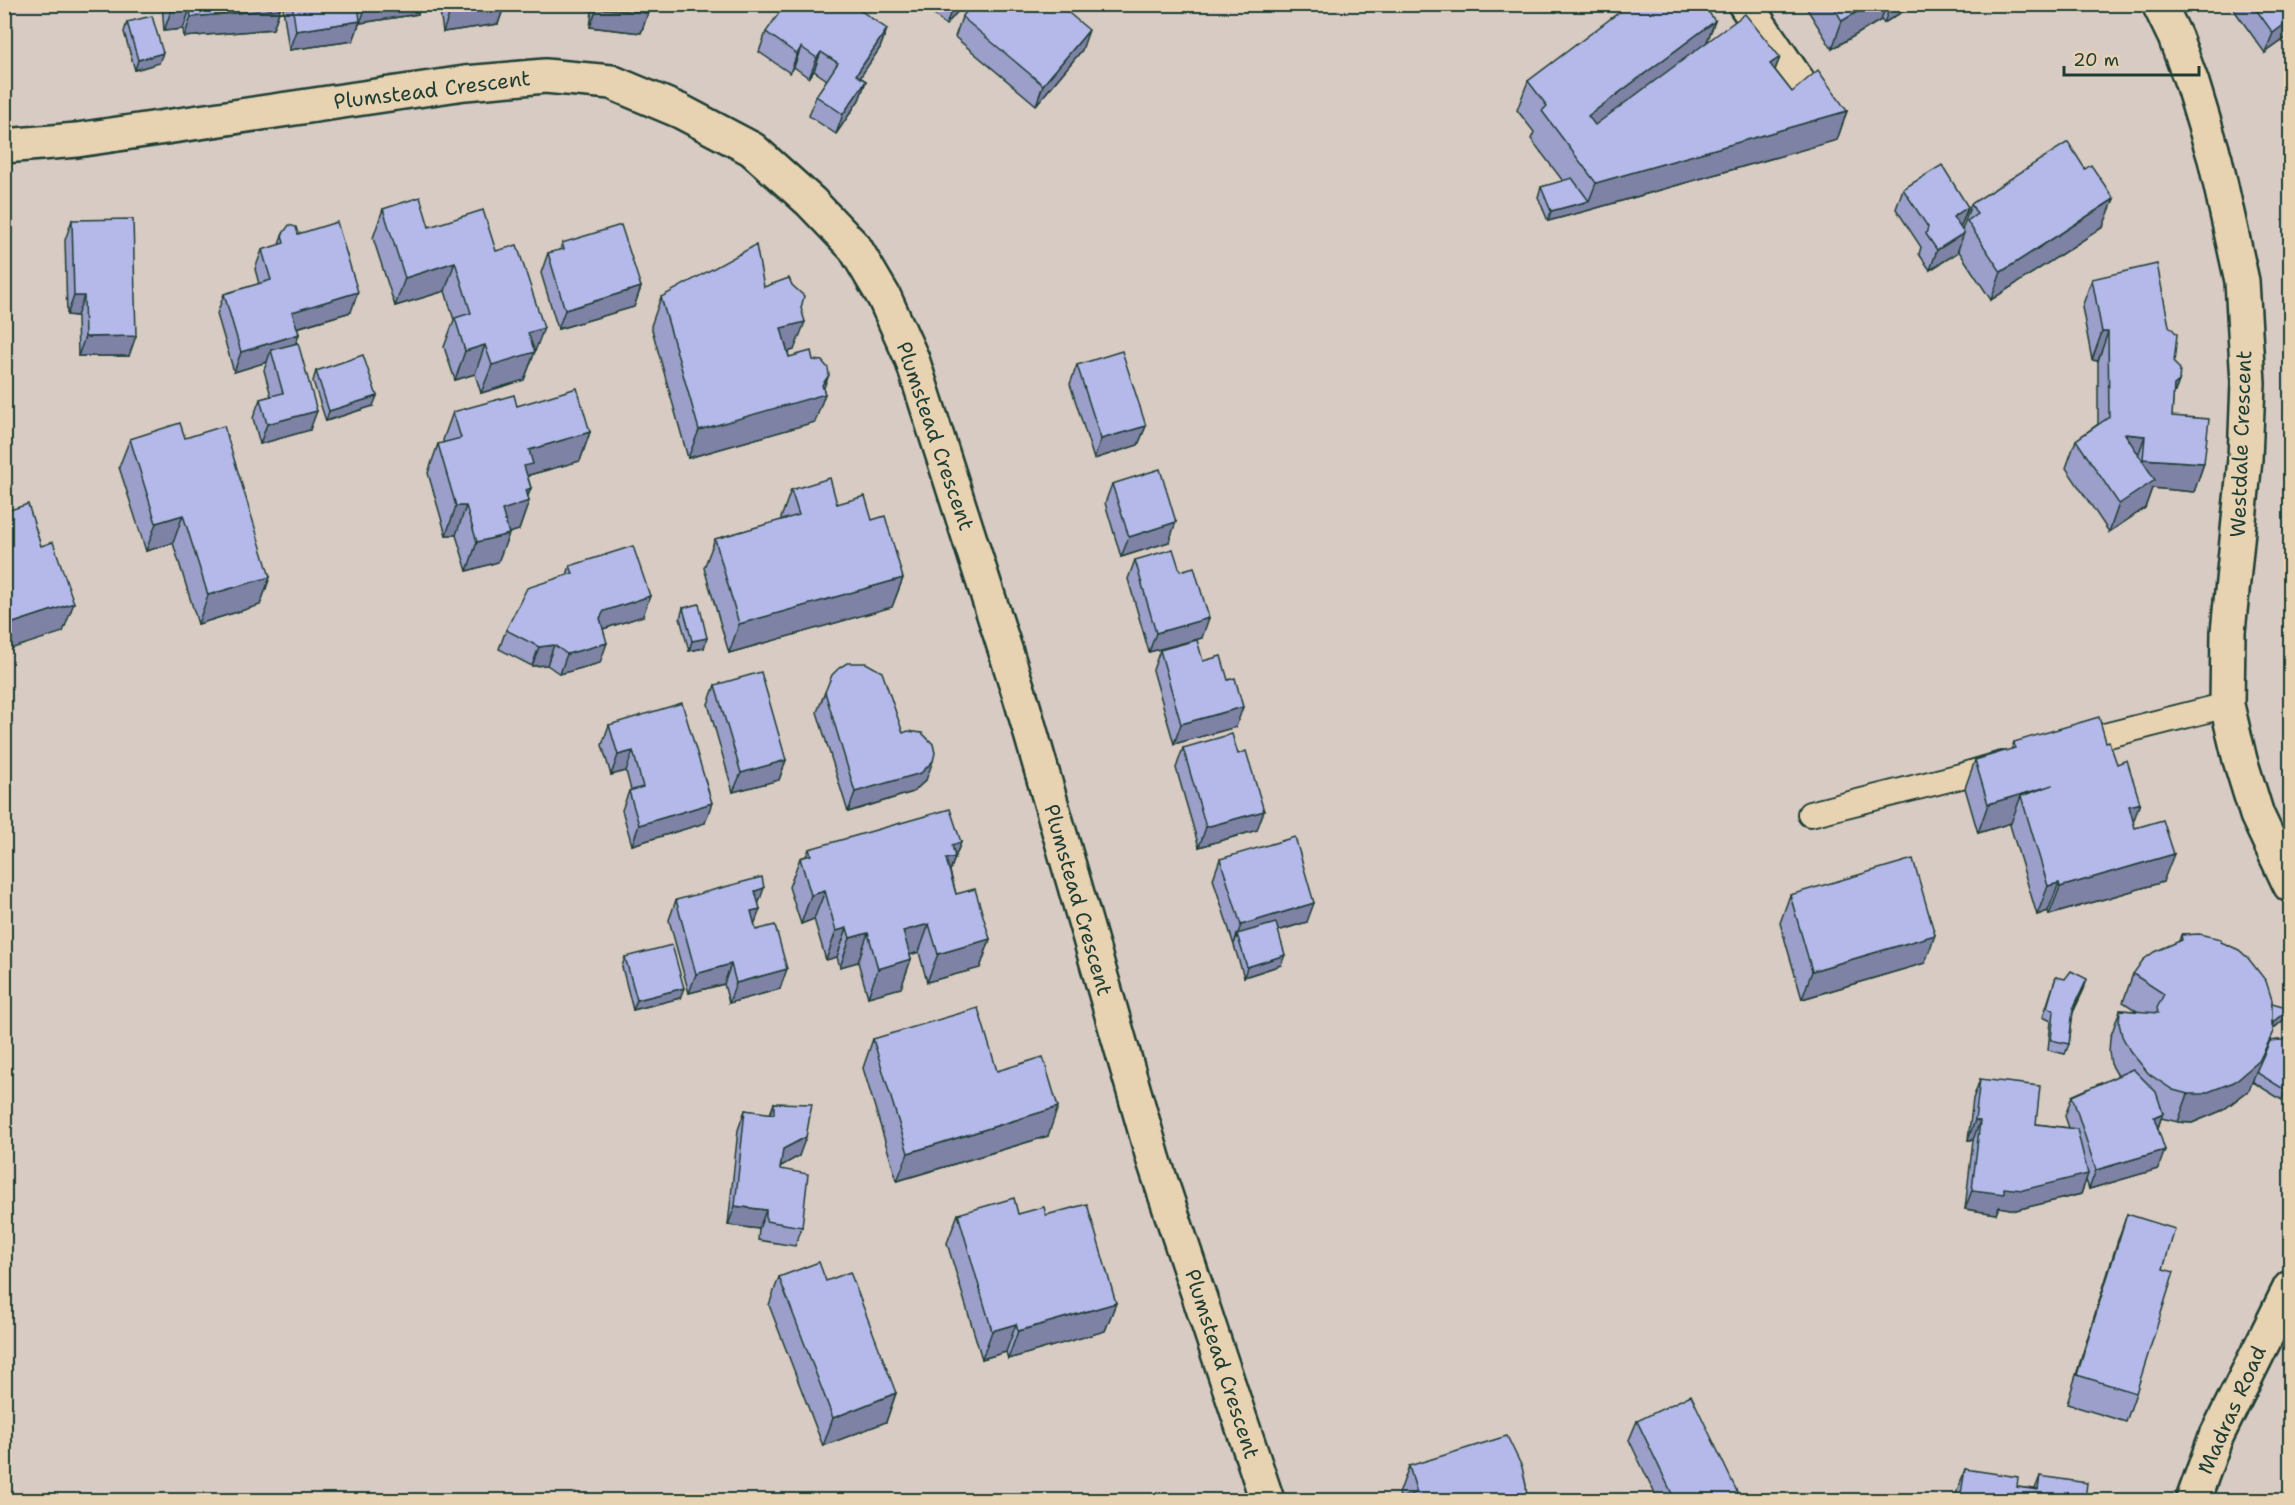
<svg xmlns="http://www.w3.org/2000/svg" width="2295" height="1505" font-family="'Shantell Sans',sans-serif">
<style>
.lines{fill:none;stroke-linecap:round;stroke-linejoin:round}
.service-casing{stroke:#1f3d34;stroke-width:28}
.minor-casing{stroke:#1f3d34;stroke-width:38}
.service{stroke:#e7d3b2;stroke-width:24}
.minor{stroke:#e7d3b2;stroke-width:33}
.wall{fill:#9b9fc9;stroke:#1f3d34;stroke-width:1.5}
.shaded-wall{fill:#7e82a4;stroke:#1f3d34;stroke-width:1.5}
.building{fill:#b4b9ea;stroke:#1f3d34;stroke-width:1.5}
.labels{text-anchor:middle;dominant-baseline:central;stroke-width:4.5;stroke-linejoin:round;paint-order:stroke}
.street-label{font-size:21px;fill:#1f3d34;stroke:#e7d3b2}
</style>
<rect width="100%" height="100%" fill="#d8cbc3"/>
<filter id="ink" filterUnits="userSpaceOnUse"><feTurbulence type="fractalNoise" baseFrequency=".0167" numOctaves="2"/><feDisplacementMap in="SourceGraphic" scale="12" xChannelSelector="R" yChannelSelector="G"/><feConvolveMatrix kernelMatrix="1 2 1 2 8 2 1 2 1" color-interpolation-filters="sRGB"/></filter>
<g filter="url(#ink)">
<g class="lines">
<g class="service-casing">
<g id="service">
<polyline points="2073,744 2227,705"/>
<polyline points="1810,814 1961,776 2002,764"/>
</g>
</g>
<g class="minor-casing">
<g id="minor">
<polyline points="1745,4 1801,86"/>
<polyline points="2159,4 2175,37 2192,83 2215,159 2242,281 2248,383 2245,459 2228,632 2227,705 2240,760 2257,815 2290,885"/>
<polyline points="4,146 77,140 465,83 545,76 611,82 680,111 752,149 811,202 855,248 884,297 912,359 1021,699 1154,1161 1267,1500"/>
<polyline points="2193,1500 2215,1439 2290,1288"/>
</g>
</g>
<use href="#service" class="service"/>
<use href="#minor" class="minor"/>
</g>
<g class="wall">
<polygon points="162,4 279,4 280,9 273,29 184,37 183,29 164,31"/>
<polygon points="284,4 422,4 418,14 360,23 360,22 353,41 289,50 283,8"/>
<polygon points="439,4 505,4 498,24 443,32"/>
<polygon points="593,4 649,4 648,13 641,33 590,27"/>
<polygon points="922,4 964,4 946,25"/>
<polygon points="1804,4 1915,4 1884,23 1881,20 1832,49"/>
<polygon points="2236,4 2290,4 2290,35 2265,53 2234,10"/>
<polygon points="962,17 1082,50 1036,105 955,37"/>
<polygon points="1715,21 1707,42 1780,57 1775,70 1792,92 1847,111 1837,140 1586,211 1548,221 1538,197 1541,187 1563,181 1531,139 1534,132 1517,110 1528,81"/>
<polygon points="127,22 159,63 135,70 124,32"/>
<polygon points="887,29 880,48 860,77 866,81 859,100 836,134 809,116 816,96 827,80 814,71 809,78 794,67 790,73 759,52 766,32"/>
<polygon points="1903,189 1968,207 1961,226 1960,227 1962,230 1971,204 2103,227 1991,300 1958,250 1957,253 1930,270 1919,254 1921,247 1896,209"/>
<polygon points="383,209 496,251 533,357 524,380 481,393 475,374 455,380 444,347 454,320 445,291 395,306 373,238"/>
<polygon points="72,220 129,356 78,356 77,316 67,315 65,240"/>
<polygon points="298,234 351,312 297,328 299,334 296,344 310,430 260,444 253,418 260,399 271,396 264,370 267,362 234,372 217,314 224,294 259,284 255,269 262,250 279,245 282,235"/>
<polygon points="562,243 641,287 634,307 558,329 541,273 548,253 560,250"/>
<polygon points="2092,279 2174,363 2179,381 2173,397 2172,416 2204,463 2194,492 2152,488 2145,508 2109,532 2066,468 2076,440 2098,424 2098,361 2092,360 2082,307"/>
<polygon points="661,297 801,308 794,350 788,352 789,357 813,360 824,389 815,422 688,458 651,326"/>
<polygon points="1077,365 1146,426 1138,445 1094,459 1070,384"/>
<polygon points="316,371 373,406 326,421 313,381"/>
<polygon points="517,406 590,432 580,461 529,475 528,478 531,488 528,496 529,501 519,530 509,533 498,562 467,571 456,535 446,535 428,473 438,444 444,443 443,440 453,412"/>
<polygon points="185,438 270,577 260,605 198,624 173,543 146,551 119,467 130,439"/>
<polygon points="1112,484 1169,542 1121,557 1105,503"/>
<polygon points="791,490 837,504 903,578 892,607 729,653 704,568 715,539 782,520 781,518"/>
<polygon points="1135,560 1180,571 1202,638 1149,652 1128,579"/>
<polygon points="570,566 643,616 603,629 600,663 560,674 547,665 532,666 499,649 506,630 567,575"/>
<polygon points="683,608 704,648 689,651 680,618"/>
<polygon points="1160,650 1203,661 1236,727 1174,744 1153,670"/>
<polygon points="715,685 786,760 779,780 733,792 708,704"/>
<polygon points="825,692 903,733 926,780 913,792 848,812 817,712"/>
<polygon points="609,725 705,823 632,845 622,810 629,791 631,790 626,771 611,775 602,745"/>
<polygon points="2014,742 2106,742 2135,828 2163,882 2049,915 2048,911 2037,915 2010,825 2011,823 1978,833 1965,788 1975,760 2011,750"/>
<polygon points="1183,748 1257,830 1199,847 1176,768"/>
<polygon points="961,842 950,871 956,894 990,939 980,968 927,982 919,952 910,955 911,959 901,988 868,997 858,962 840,967 837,957 826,960 814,919 801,924 789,887 800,858 806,856 809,849"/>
<polygon points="1220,859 1307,922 1278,931 1281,965 1244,977 1213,879"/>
<polygon points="1790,895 1925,963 1802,999 1780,923"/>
<polygon points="676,900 758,904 760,909 754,924 780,989 729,1003 724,984 689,993 669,920"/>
<polygon points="2181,935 2221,942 2272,1003 2286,1018 2273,1029 2273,1033 2270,1041 2290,1039 2290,1061 2286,1069 2285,1090 2282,1100 2253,1082 2253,1080 2249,1090 2223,1110 2192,1123 2178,1122 2161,1118 2158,1128 2158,1169 2089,1189 2086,1180 2081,1194 2016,1210 1999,1207 1996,1214 1965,1209 1973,1140 1968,1140 1973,1099 1980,1079 2036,1124 2069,1128 2065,1116 2072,1096 2118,1076 2111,1064 2109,1052 2110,1038 2120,1010 2137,1011 2123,1002 2133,974 2179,941"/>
<polygon points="625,957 680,998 633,1010 622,967"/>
<polygon points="2056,977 2084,989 2073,1012 2069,1044 2065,1054 2048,1050 2051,1021 2043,1017"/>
<polygon points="873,1039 997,1071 1048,1136 897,1181 863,1068"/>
<polygon points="774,1103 799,1156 780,1166 780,1169 802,1227 795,1246 758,1240 759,1229 728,1225 738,1130 745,1110 770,1114"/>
<polygon points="958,1214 1018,1214 1046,1215 1116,1303 1105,1331 1008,1359 1006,1352 982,1359 947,1243"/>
<polygon points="2127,1214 2163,1269 2136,1393 2126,1422 2067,1404 2117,1243"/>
<polygon points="779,1277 826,1281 896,1393 886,1422 823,1446 769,1305"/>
<polygon points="1637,1421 1741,1500 1658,1500 1629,1440"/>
<polygon points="1409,1466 1527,1500 1401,1500 1399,1494"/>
<polygon points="1965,1469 2017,1487 2035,1489 2040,1476 2085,1500 1954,1500"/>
</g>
<g class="shaded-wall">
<polygon points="367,4 422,4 418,14 360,23"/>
<polygon points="505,4 498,24 443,32 450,12"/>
<polygon points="954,4 964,4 946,25 953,6"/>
<polygon points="1870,4 1887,4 1881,20 1832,49 1842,21"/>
<polygon points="1891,4 1915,4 1884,23"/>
<polygon points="597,8 648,13 641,33 590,27"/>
<polygon points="190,9 183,29 164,31 171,11"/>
<polygon points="280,9 273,29 184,37 191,17"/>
<polygon points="2290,20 2290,35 2265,53 2273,33"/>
<polygon points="360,21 353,41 289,50 296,31"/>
<polygon points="1715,21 1704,49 1578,145 1588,116"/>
<polygon points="887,29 880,48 849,94 856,75"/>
<polygon points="1089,30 1082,50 1036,105 1043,85"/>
<polygon points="801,47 794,67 790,73 797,54"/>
<polygon points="821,52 814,71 809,78 817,58"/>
<polygon points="163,53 159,63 135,70 138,60"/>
<polygon points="1780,57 1769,85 1770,64"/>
<polygon points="866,81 859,100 836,134 843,114"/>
<polygon points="1847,111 1837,140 1586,211 1548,221 1551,211 1589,201 1596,183"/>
<polygon points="2114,199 2103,227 1991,300 2001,272"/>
<polygon points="1968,207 1961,226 1946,236 1953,217"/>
<polygon points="1964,233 1957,253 1930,270 1937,250"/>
<polygon points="455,262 445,291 395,306 405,278"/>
<polygon points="641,287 634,307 558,329 565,310"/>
<polygon points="358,292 351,312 285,331 292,312"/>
<polygon points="74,296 84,296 77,316 67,315"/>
<polygon points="805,322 794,350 771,357 781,328"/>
<polygon points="544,328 524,380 481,393 492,365 528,333"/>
<polygon points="2102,332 2108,332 2098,361 2092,360"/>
<polygon points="299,334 292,354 271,350 267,362 234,372 241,352"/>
<polygon points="136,336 129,356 78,356 85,337"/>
<polygon points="485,345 475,374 455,380 465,351"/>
<polygon points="829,375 821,395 825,394 815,422 688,458 699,430 822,385"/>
<polygon points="2179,381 2168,409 2174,385"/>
<polygon points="377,396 373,406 326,421 329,411"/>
<polygon points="317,411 310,430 260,444 267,424"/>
<polygon points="1146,426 1138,445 1094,459 1101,439"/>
<polygon points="590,432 580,461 529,475 522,492 514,494 529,450"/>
<polygon points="2125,434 2145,436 2135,464"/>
<polygon points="2143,459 2204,463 2194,492 2152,488 2145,508 2109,532 2119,504 2133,487"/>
<polygon points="531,488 525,502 529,501 519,530 491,538 502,510 526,490"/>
<polygon points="456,506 466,506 456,535 446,535"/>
<polygon points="183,515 173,543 146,551 156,523"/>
<polygon points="1176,522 1169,542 1121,557 1129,537"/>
<polygon points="509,534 498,562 467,571 477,542"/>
<polygon points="270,577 260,605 198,624 208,595"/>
<polygon points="903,578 892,607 729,653 739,624"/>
<polygon points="650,596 643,616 597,631 600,618 604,611"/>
<polygon points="74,603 63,632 4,651 4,626"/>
<polygon points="1209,618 1202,638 1149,652 1156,633"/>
<polygon points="707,638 704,648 689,651 692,641"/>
<polygon points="607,643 600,663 560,674 567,654"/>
<polygon points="554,645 547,665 532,666 539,647"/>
<polygon points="1243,707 1236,727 1174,744 1181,724"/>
<polygon points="633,751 626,771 611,775 618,755"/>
<polygon points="786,760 779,780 733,792 741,773"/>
<polygon points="933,761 926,780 913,792 848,812 855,792"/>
<polygon points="2053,785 2021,796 2011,823 1978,833 1988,804"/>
<polygon points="712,803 705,823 632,845 639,825"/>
<polygon points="2140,803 2130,831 2129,806"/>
<polygon points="1264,811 1257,830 1199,847 1206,827"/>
<polygon points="961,842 944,886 936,888 952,845"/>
<polygon points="2174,854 2163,882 2049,915 2060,887"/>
<polygon points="2059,883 2048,911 2037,915 2048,886"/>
<polygon points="764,888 757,908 755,891"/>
<polygon points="825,891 814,919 801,924 811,895"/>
<polygon points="1314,903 1307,922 1240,942 1237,934 1234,944 1241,925"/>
<polygon points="760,909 753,928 751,911"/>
<polygon points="929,924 919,952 893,960 903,931"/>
<polygon points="847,928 837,957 826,960 836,931"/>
<polygon points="868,933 858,962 840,967 850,938"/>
<polygon points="1935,935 1925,963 1802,999 1812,971"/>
<polygon points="990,939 980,968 927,982 938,954"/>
<polygon points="1285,955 1281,965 1244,977 1247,967"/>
<polygon points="911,959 901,988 868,997 878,969"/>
<polygon points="731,964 724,984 689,993 696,974"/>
<polygon points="787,969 780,989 729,1003 736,983"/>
<polygon points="2087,979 2084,989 2070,1019 2073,1009"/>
<polygon points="684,988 680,998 633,1010 637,1000"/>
<polygon points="2290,1008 2286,1018 2270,1031 2263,1043 2274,1021"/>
<polygon points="2273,1033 2262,1062 2256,1072 2249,1090 2223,1110 2192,1123 2178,1122 2188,1094"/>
<polygon points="1058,1107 1048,1136 897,1181 908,1153"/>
<polygon points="2163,1113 2156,1133 2154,1117"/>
<polygon points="1975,1120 1980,1121 1973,1140 1968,1140"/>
<polygon points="806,1137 799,1156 776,1169 783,1149"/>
<polygon points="2165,1150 2158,1169 2089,1189 2096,1170"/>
<polygon points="2088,1174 2081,1194 2016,1210 1999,1207 1996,1214 1965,1209 1972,1190"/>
<polygon points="735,1206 766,1210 759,1229 728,1225"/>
<polygon points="1116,1303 1105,1331 1008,1359 1018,1331"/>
<polygon points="1016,1324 1006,1352 982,1359 992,1331"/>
<polygon points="896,1393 886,1422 823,1446 833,1418"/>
</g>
<g class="building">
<polygon points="171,4 279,4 280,9 191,17 190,9 171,11"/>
<polygon points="292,4 358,4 360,21 296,31"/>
<polygon points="449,4 505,4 450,12"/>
<polygon points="598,4 649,4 648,13 597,8"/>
<polygon points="785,4 851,4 887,29 856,75 866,81 843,114 816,96 838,63 821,52 817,58 801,47 797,54 766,32"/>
<polygon points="973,4 1058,4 1089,30 1043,85 962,17"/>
<polygon points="1630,4 1703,4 1715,21 1588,116 1595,125 1745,14 1780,57 1770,64 1792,92 1818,70 1847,111 1596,183 1542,111 1547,106 1528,81"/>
<polygon points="1832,4 1870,4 1842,21"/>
<polygon points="2252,4 2290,4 2290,20 2273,33"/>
<polygon points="152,16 163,53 138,60 127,22"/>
<polygon points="2068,142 2085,169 2091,165 2114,199 2001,272 1967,221 1977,214 1971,204"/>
<polygon points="1942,165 1968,207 1953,217 1964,233 1937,250 1926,234 1928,227 1903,189"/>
<polygon points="1572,178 1589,201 1551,211 1541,187"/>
<polygon points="420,197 429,227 483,210 496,251 517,245 544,328 528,333 535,352 492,365 485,345 465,351 455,318 471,313 455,262 405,278 383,209"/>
<polygon points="133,219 136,336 85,337 84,296 74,296 72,220"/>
<polygon points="337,222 358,292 292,312 299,334 241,352 224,294 271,280 262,250 284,243 282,235 289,225 296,227 298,234"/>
<polygon points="621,225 641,287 565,310 548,253 564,249 562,243"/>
<polygon points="756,245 764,287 789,278 792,285 804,296 801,308 805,322 781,328 789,357 811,351 813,360 822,361 828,368 829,375 822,385 825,394 699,430 661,297"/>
<polygon points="2157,264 2169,326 2177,334 2174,363 2180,369 2179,381 2174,385 2172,416 2209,419 2204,463 2143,459 2145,436 2125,434 2155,480 2119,504 2076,440 2109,417 2108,332 2102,332 2092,279"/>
<polygon points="298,343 317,411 267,424 260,399 283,393 271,350"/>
<polygon points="1122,351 1146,426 1101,439 1077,365"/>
<polygon points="363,355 377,396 329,411 316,371"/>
<polygon points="577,388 590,432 529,450 533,464 524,466 531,488 526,490 529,501 502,510 509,534 477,542 466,506 456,506 438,444 461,438 453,412 514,395 517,406"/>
<polygon points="180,423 185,438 224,426 270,577 208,595 183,515 156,523 130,439"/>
<polygon points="1160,469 1176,522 1129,537 1112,484"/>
<polygon points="830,478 837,504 865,496 872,520 885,516 903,578 739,624 715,539 799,515 791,490"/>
<polygon points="28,504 41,546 53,542 74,603 4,626 4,512"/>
<polygon points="633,546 650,596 604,611 600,618 607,643 567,654 554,645 539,647 506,630 527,588 573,573 570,566"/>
<polygon points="1173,549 1180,571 1194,567 1209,618 1156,633 1135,560"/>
<polygon points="699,604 707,638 692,641 683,608"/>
<polygon points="1197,640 1203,661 1221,656 1228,680 1235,678 1243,707 1181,724 1160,650"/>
<polygon points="847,663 866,663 882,672 903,733 908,731 922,733 933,744 935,753 933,761 921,773 855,792 825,692 832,675 839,668"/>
<polygon points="761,672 786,760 741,773 715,685"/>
<polygon points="682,703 712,803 639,825 629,791 643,787 633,751 618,755 609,725"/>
<polygon points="2099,717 2106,742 2109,741 2117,764 2127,760 2140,803 2129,806 2135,828 2163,820 2174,854 2060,887 2059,883 2048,886 2021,796 2053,785 1988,804 1975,760 2015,748 2014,742"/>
<polygon points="1232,734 1238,754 1246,751 1264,811 1206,827 1183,748"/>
<polygon points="950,809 961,842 952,845 955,857 946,859 956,894 975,889 990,939 938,954 929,924 903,931 911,959 878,969 868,933 850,938 847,928 836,931 825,891 811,895 800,858 811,855 809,849"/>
<polygon points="1295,837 1314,903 1241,925 1220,859"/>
<polygon points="1913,859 1935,935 1812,971 1790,895"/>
<polygon points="762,877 764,888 755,891 760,909 751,911 756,930 775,925 787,969 736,983 731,964 696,974 676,900"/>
<polygon points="1276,923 1285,955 1247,967 1237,934"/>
<polygon points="2199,934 2221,939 2221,942 2239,950 2248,958 2266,981 2272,1000 2273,1033 2259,1061 2234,1082 2203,1094 2188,1094 2173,1090 2149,1074 2130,1051 2122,1036 2119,1023 2120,1010 2158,1013 2157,1008 2164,994 2133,974 2143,960 2154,952 2182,940 2181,935"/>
<polygon points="672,945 684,988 637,1000 625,957"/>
<polygon points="2071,971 2087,979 2073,1009 2069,1044 2051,1040 2054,1011 2047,1007 2056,977 2065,979"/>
<polygon points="2272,1003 2290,1008 2274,1021 2272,1024"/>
<polygon points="978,1008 997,1071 1043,1057 1058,1107 908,1153 873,1039"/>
<polygon points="2290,1039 2290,1057 2286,1069 2285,1090 2256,1072 2270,1041"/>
<polygon points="2133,1069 2156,1092 2163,1113 2154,1117 2165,1150 2096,1170 2072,1096"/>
<polygon points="1980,1079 2040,1086 2036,1124 2077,1129 2088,1174 2023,1190 2004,1188 2004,1194 1972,1190 1980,1121 1975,1120"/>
<polygon points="774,1103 812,1104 806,1137 783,1149 780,1169 808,1174 802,1227 766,1221 766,1210 735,1206 745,1110 774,1114"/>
<polygon points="1014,1198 1018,1214 1044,1207 1046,1215 1087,1204 1116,1303 1018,1331 1016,1324 992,1331 958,1214"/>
<polygon points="2127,1214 2175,1229 2163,1269 2174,1272 2136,1393 2077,1375"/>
<polygon points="819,1262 826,1281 850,1272 896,1393 833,1418 779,1277"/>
<polygon points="1691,1395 1741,1500 1675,1500 1637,1421"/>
<polygon points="1507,1436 1522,1467 1526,1485 1527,1500 1404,1500 1403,1497 1417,1493 1409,1466"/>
<polygon points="1965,1469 2018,1477 2017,1487 2038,1490 2040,1476 2087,1483 2085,1500 1960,1500"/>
</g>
</g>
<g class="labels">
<g class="street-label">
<text transform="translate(432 90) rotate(-7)">Plumstead Crescent</text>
<text transform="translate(935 436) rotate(71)">Plumstead Crescent</text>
<text transform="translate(2241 444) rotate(-88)">Westdale Crescent</text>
<text transform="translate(1078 900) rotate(74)">Plumstead Crescent</text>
<text transform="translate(1222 1364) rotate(72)">Plumstead Crescent</text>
<text transform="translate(2232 1410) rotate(-66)">Madras Road</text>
</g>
</g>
<rect width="2295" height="1505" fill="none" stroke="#e7d3b2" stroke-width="24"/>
<rect x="12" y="12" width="2271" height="1481" fill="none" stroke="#1f3d34" stroke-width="2" filter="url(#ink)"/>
<path d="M2064 66v9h135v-9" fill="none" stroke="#1f3d34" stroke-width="3"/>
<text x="2073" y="66" font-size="18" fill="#1f3d34" stroke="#e7d3b2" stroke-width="4.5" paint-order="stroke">20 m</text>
</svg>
